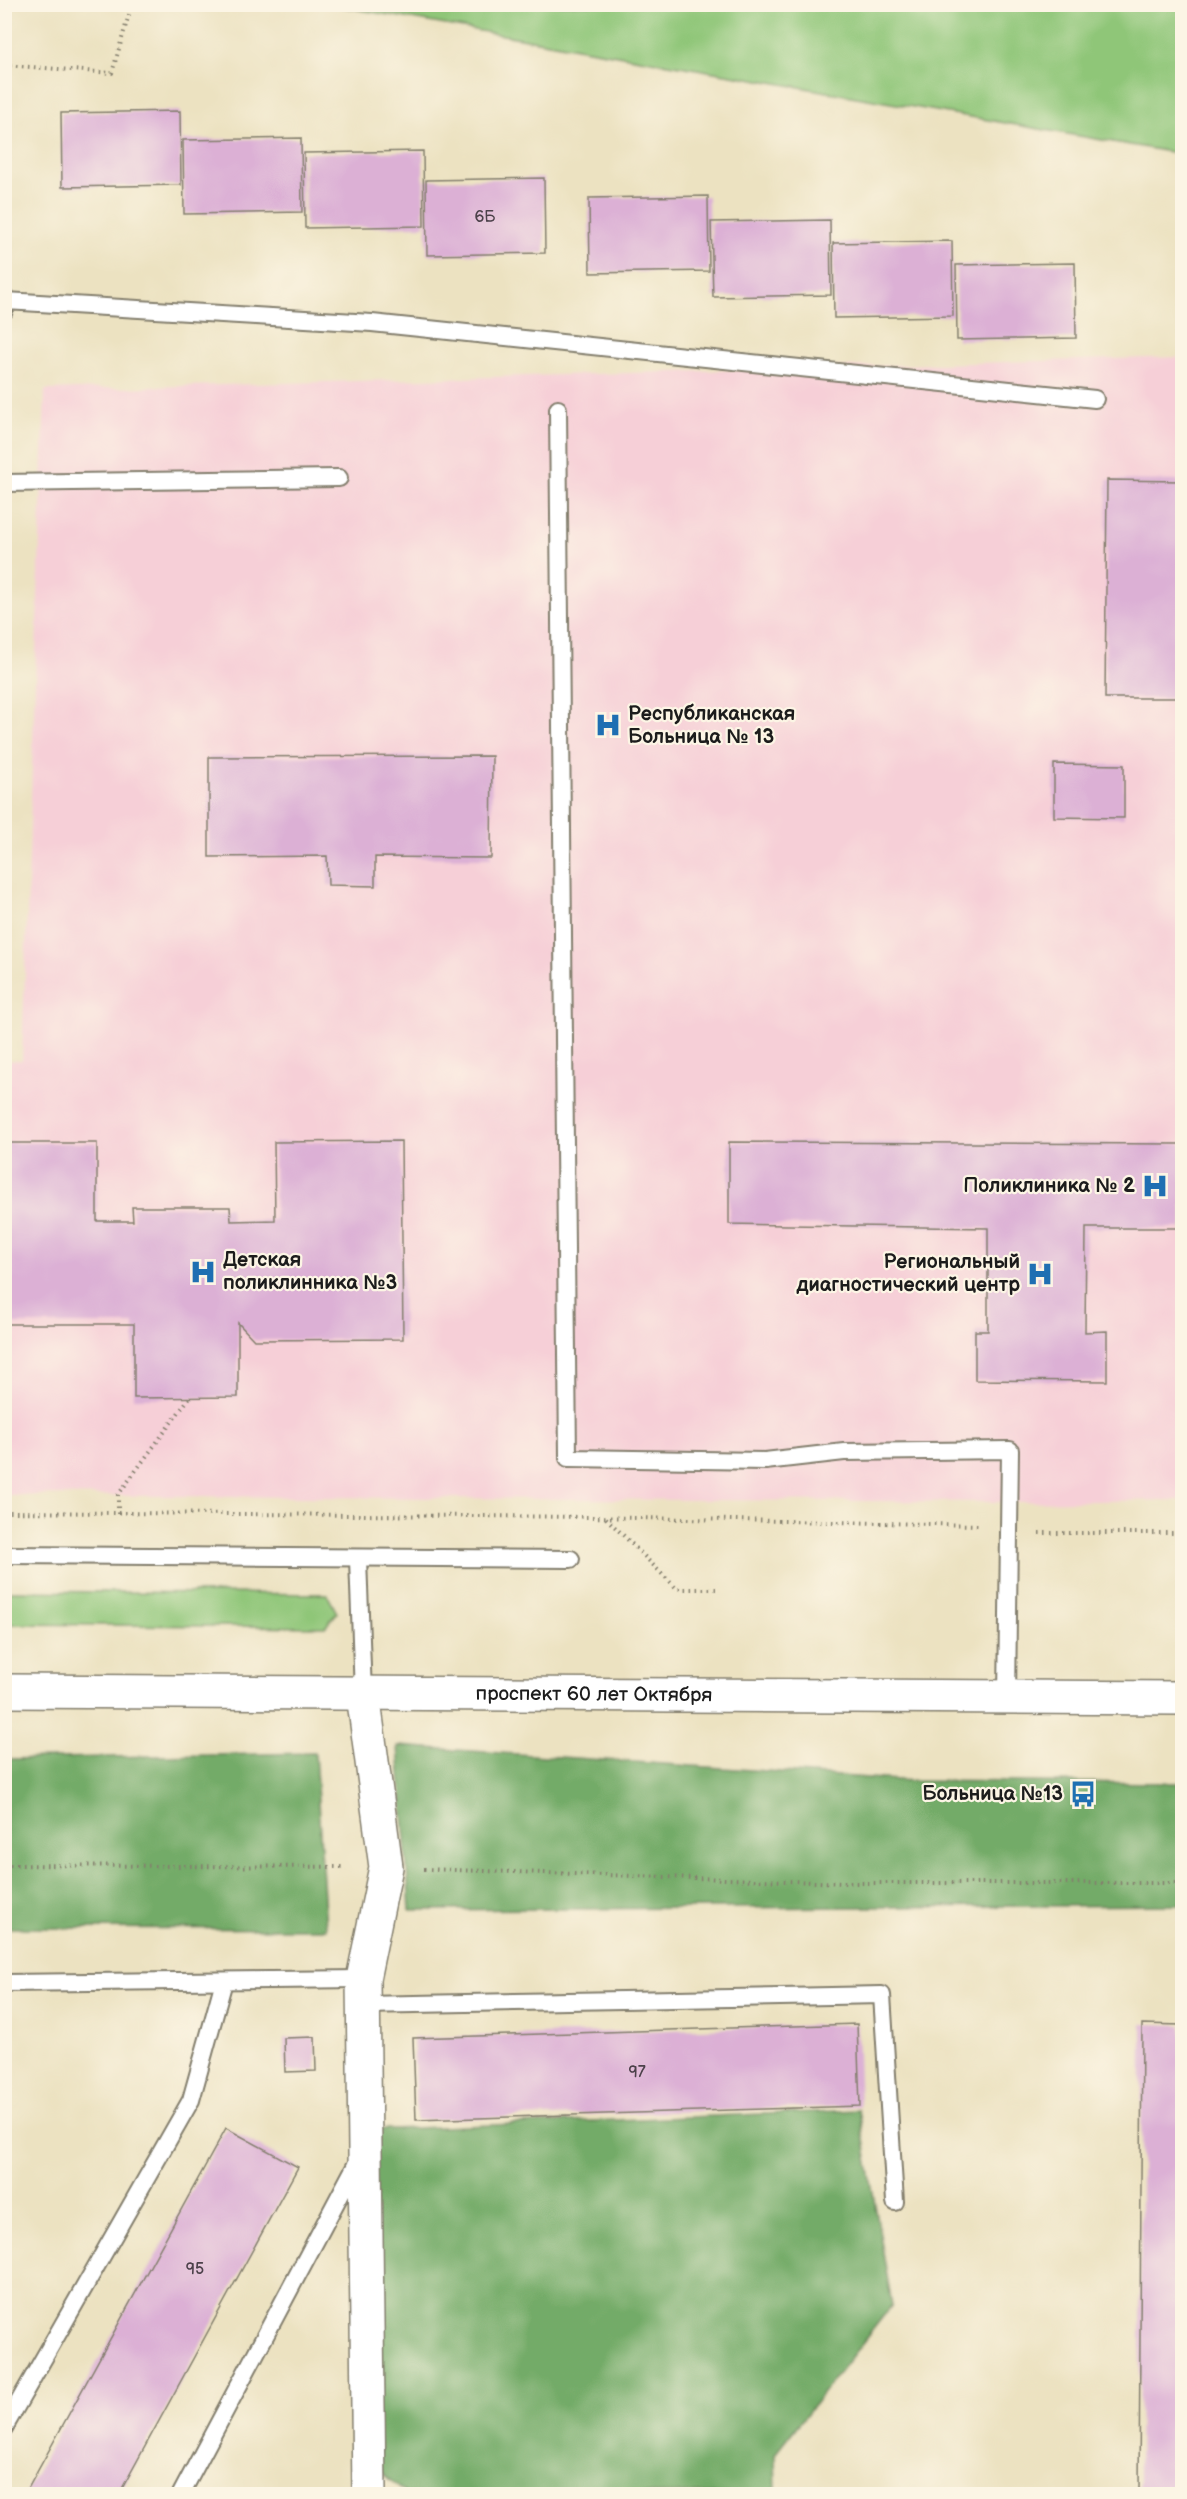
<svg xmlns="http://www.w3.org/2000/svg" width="1187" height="2499" font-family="'Balsamiq Sans',sans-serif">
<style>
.built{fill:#f6cfd7}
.green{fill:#8fc678;stroke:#56714a;stroke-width:1.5}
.forest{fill:#73ab68;stroke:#486442;stroke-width:1.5}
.building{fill:#dcb0d5}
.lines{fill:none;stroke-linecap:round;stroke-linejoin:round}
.lane-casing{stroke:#847f6e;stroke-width:20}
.street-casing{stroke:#847f6e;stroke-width:36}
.secondary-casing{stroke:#847f6e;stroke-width:36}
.path{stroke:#847f6e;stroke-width:4;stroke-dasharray:1.5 4.5;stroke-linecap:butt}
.lane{stroke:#fff;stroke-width:16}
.street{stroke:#fff;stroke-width:33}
.secondary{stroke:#fff;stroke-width:33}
.labels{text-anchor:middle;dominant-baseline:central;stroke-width:4.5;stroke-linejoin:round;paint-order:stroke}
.number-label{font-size:16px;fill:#4c414a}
.poi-label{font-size:20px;font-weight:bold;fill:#1c1c1c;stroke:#fcf5e5;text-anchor:end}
.street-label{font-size:20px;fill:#1c1c1c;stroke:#fcf5e5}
</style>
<rect width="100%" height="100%" fill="#fcf5e5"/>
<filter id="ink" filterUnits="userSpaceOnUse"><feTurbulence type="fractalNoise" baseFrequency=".0167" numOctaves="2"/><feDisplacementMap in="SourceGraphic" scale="12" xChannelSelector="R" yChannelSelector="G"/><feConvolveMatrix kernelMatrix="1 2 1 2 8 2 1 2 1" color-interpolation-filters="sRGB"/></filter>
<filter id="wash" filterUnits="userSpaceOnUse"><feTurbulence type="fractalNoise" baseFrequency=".008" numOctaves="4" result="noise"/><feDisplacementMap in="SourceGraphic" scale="24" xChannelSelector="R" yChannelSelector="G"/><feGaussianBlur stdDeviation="1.35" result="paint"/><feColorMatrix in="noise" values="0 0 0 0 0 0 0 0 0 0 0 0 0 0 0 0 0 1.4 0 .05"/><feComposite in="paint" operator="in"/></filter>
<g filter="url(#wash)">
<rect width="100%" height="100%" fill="#ece2c1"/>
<polygon class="built" points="1182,357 1182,1500 1009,1502 5,1495 4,1061 22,1060 45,390"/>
<g class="green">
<polygon points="332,5 1182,5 1182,154"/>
<polygon points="5,1591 327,1594 337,1613 325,1627 5,1624"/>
</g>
<g class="forest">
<polygon points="398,1746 913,1781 1182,1783 1182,1905 410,1910"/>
<polygon points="315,1753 326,1929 5,1928 5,1759"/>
<polygon points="859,2110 892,2305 775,2454 776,2494 406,2494 373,2465 367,2130"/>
</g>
<g id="blocks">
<g class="building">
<polygon points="180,111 181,185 62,187 61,113"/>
<polygon points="301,138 302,212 184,214 183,140"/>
<polygon points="423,151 424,226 305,228 304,153"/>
<polygon points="544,178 545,253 427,255 426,180"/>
<polygon points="708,196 709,271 590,273 589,198"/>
<polygon points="830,220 831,295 713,297 711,222"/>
<polygon points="952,241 953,316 834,318 833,243"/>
<polygon points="1075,263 1076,338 957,340 956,265"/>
<polygon points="1107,480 1182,481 1182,698 1105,698"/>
<polygon points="492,756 491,858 375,857 375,886 328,885 327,856 209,857 209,757"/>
<polygon points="1054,764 1124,765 1124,818 1054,817"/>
<polygon points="401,1141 403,1339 254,1340 238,1323 238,1397 134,1398 134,1324 4,1324 4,1143 97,1143 97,1221 133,1221 132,1207 230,1207 231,1221 275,1220 274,1142"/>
<polygon points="729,1142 1182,1144 1182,1228 1086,1228 1085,1332 1107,1331 1107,1381 975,1380 975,1331 988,1331 988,1228 729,1224"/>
<polygon points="857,2024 860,2106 416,2120 413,2038"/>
<polygon points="1142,2024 1182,2025 1182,2494 1139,2494"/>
<polygon points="315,2037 316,2071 285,2072 284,2038"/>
<polygon points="226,2128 298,2167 119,2494 25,2494"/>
</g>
</g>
</g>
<g filter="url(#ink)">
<use href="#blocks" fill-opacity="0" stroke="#847f6e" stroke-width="1.5"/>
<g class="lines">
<g class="lane-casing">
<g id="lane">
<polyline points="4,311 6,301 372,323 1095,399"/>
<polyline points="558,409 568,1458 765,1461 844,1452 1010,1450 1007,1699"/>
<polyline points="4,483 339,478"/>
<polyline points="4,1555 571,1559"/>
<polyline points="358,1559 363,1694"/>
<polyline points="4,1983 363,1979"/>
<polyline points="363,2005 882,1995 895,2202"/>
<polyline points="4,2428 191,2100 224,1981"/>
<polyline points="181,2494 358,2161"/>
</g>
</g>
<g class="street-casing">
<polyline id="street" points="363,1694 386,1867 363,1979 369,2494"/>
</g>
<g class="secondary-casing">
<g id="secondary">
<path id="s1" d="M4,1691L1182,1698"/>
</g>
</g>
<g class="path">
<polyline points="4,65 112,73 132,4"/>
<polyline points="4,1512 590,1517 978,1525"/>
<polyline points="118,1514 118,1495 190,1397"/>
<polyline points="606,1518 677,1589 716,1589"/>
<polyline points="1039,1533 1182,1533"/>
<polyline points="4,1865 345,1867"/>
<polyline points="424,1869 847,1883 1182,1883"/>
</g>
<use href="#lane" class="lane"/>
<use href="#street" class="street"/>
<use href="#secondary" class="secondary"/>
</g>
</g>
<defs>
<g id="hospital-bare" transform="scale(2.07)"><path d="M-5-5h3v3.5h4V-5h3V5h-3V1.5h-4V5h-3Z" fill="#1f6fb2" stroke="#fcf5e5" stroke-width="2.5" paint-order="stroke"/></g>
<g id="bus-bare" transform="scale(2.07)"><path d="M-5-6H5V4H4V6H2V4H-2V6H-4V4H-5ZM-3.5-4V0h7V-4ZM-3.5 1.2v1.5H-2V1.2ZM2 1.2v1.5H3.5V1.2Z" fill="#1f6fb2" stroke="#fcf5e5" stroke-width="2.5" paint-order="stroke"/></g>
</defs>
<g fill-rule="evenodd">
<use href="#hospital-bare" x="608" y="725"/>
<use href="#hospital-bare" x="1155" y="1186"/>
<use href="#hospital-bare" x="203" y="1272"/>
<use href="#hospital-bare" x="1040" y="1274"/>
<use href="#bus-bare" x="1083" y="1794"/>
</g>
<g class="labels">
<g class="number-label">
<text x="485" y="217">6Б</text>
<text x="637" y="2072">97</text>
<text x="195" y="2269">95</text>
</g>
<g class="poi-label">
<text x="628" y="714" text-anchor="start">Республиканская<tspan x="628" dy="23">Больница № 13</tspan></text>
<text x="1135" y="1186">Поликлиника № 2</text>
<text x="223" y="1260" text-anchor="start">Детская<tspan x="223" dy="23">поликлинника №3</tspan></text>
<text x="1020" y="1262">Региональный<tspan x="1020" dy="23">диагностический центр</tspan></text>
<text x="1063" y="1794">Больница №13</text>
</g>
<g class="street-label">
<text stroke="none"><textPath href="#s1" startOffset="590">проспект 60 лет Октября</textPath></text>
</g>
</g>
<rect width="1187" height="2499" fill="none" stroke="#fcf5e5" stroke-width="24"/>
</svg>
